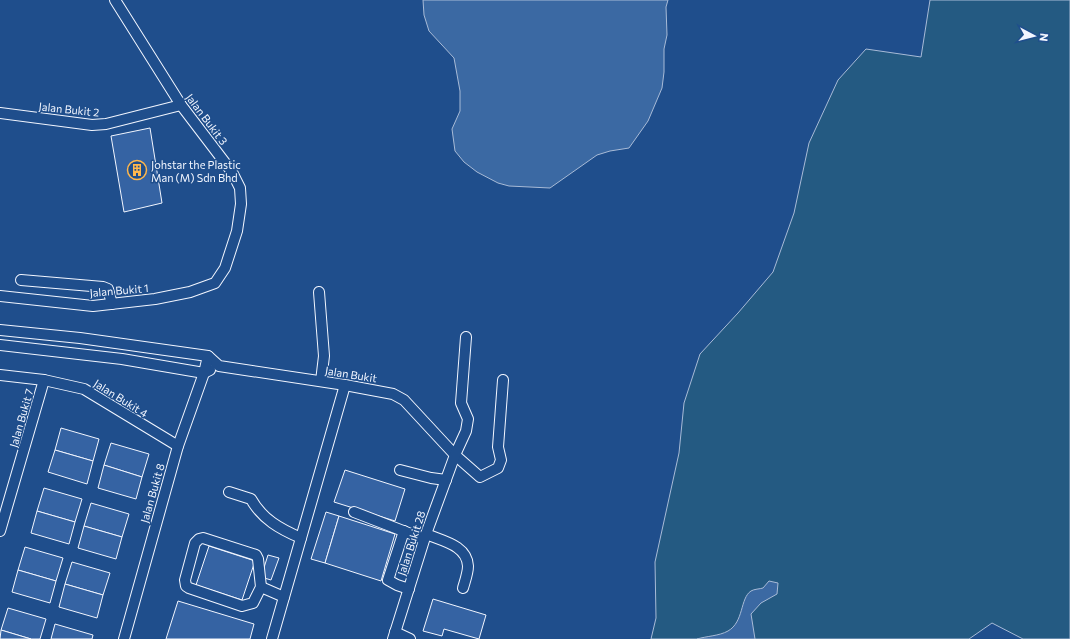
<svg xmlns="http://www.w3.org/2000/svg" width="1070" height="639" font-family="Commissioner,sans-serif">
<style>
.green{fill:#245a82;stroke:#a8bbd7}
.water{fill:#3b69a3;stroke:#a8bbd7}
.building{fill:#3563a3;stroke:#f2f6ff}
.lines{fill:none;stroke-linecap:round;stroke-linejoin:round}
.minor-casing{stroke:#f2f6ff;stroke-width:12}
.minor{stroke:#1f4e8c;stroke-width:10}
.labels{text-anchor:middle;dominant-baseline:central;stroke-width:3;stroke-linejoin:round;paint-order:stroke}
.street-label{font-size:11px;fill:#f2f6ff;stroke:#1f4e8c}
.poi-label{font-size:11px;fill:#f2f6ff;stroke:#1f4e8c;text-anchor:start}
</style>
<rect width="100%" height="100%" fill="#1f4e8c"/>
<polygon class="green" points="930,0 1070,0 1070,639 1023,639 992,623 969,639 651,639 656,618 655,562 679,453 684,403 700,354 738,313 773,272 794,213 809,143 838,80 866,49 921,57"/>
<g class="water">
<polygon points="423,0 668,0 666,7 667,35 664,49 664,72 662,88 648,121 629,148 610,151 597,155 550,188 509,186 498,183 477,172 464,162 455,151 452,129 460,111 460,91 454,58 429,31 424,15"/>
<path d="M769,581L778,583L777,594L761,603L751,614L755,639H697C707,636 719,636 728,631C744,622 740,598 751,591C754,589 760,589 763,588Z"/>
</g>
<g class="building">
<polygon points="150,128 162,203 124,212 111,136"/>
<polygon points="61,428 99,439 93,461 55,450"/>
<polygon points="111,443 149,454 142,477 104,465"/>
<polygon points="55,450 93,461 87,484 48,472"/>
<polygon points="104,465 142,477 136,499 98,488"/>
<polygon points="345,470 405,489 395,521 334,502"/>
<polygon points="44,488 82,499 75,522 37,511"/>
<polygon points="91,503 129,514 122,537 84,526"/>
<polygon points="37,511 75,522 69,544 31,533"/>
<polygon points="326,512 339,516 325,563 311,559"/>
<polygon points="339,516 395,534 381,581 325,563"/>
<polygon points="84,526 122,537 116,559 78,548"/>
<polygon points="209,546 255,561 242,600 196,585"/>
<polygon points="25,547 63,558 56,581 18,570"/>
<polygon points="268,555 279,558 271,580 261,577"/>
<polygon points="72,562 110,573 103,595 65,584"/>
<polygon points="18,570 56,581 50,603 12,592"/>
<polygon points="65,584 103,595 97,618 59,607"/>
<polygon points="433,599 486,615 479,639 444,629 442,636 423,631"/>
<polygon points="178,601 254,624 250,639 166,639"/>
<polygon points="8,608 46,619 40,639 31,639 1,630"/>
<polygon points="55,624 93,635 92,639 51,639"/>
<polygon points="1,630 31,639 0,639"/>
</g>
<g class="lines">
<g class="minor-casing">
<g id="minor">
<polyline points="0,113 92,125 106,124 181,105"/>
<polyline points="21,280 103,287 108,289 112,304"/>
<polyline points="319,292 324,356 321,381"/>
<polyline points="0,296 93,306 155,299 190,292 215,283 225,268 237,231 241,204 240,188 232,172 181,105 115,0"/>
<polyline points="0,330 80,338 208,356 219,366 345,385 393,394 404,400 455,455 480,477 498,468 501,460 498,447 503,380"/>
<polyline points="0,345 122,359 204,373 210,370"/>
<polyline points="0,375 44,380 84,389 178,446"/>
<polyline points="400,470 431,478 446,480"/>
<path d="M229,492L251,499C262,519 280,529 301,538"/>
<polyline points="354,512 424,539"/>
<polyline points="0,531 44,380"/>
<polyline points="404,531 388,580 397,585 409,589"/>
<path d="M426,534C442,541 467,545 468,566C468,573 465,581 463,588"/>
<polygon points="203,538 256,555 258,559 261,587 253,603 242,606 189,588 186,586 185,580 195,543 199,539"/>
<polyline points="261,587 284,597"/>
<polyline points="395,632 410,639"/>
<polyline points="124,639 178,446 204,373 208,356"/>
<polyline points="272,639 345,385"/>
<polyline points="393,639 426,534 455,455 466,431 468,419 461,403 466,337"/>
</g>
</g>
<use href="#minor" class="minor"/>
</g>
<defs>
<g id="building-ring" transform="scale(1)"><circle r="9.5" fill="#1f4e8c" stroke="#ffb74d" stroke-width="1.5"/><path d="M-4-6H4V6H1V3H-1V6H-4ZM-2.5-4.3h1.7v1.8h-1.7ZM.8-4.3h1.7v1.8H.8ZM-2.5-1h1.7V.8h-1.7ZM.8-1h1.7V.8H.8Z" fill="#ffb74d"/></g>
</defs>
<g fill-rule="evenodd">
<use href="#building-ring" x="137" y="170"/>
</g>
<g class="labels">
<g class="street-label">
<text transform="translate(69 109) rotate(6)">Jalan Bukit 2</text>
<text transform="translate(207 119) rotate(53)">Jalan Bukit 3</text>
<text transform="translate(119 290) rotate(-5)">Jalan Bukit 1</text>
<text transform="translate(351 374) rotate(9)">Jalan Bukit</text>
<text transform="translate(121 398) rotate(32)">Jalan Bukit 4</text>
<text transform="translate(21 418) rotate(-74)">Jalan Bukit 7</text>
<text transform="translate(152 493) rotate(-74)">Jalan Bukit 8</text>
<text transform="translate(411 543) rotate(-72)">Jalan Bukit 28</text>
</g>
<g class="poi-label">
<text x="151" y="164">Johstar the Plastic<tspan x="151" dy="13">Man (M) Sdn Bhd</tspan></text>
</g>
</g>
<g transform="translate(1034 36) rotate(97)" stroke="#1f4e8c" stroke-width="3" paint-order="stroke">
<path d="M0-3L7 15L0 10L-7 15Z" fill="#f2f6ff"/>
<text y="-6" font-size="11" font-weight="bold" text-anchor="middle" fill="#f2f6ff">N</text>
</g>
</svg>
